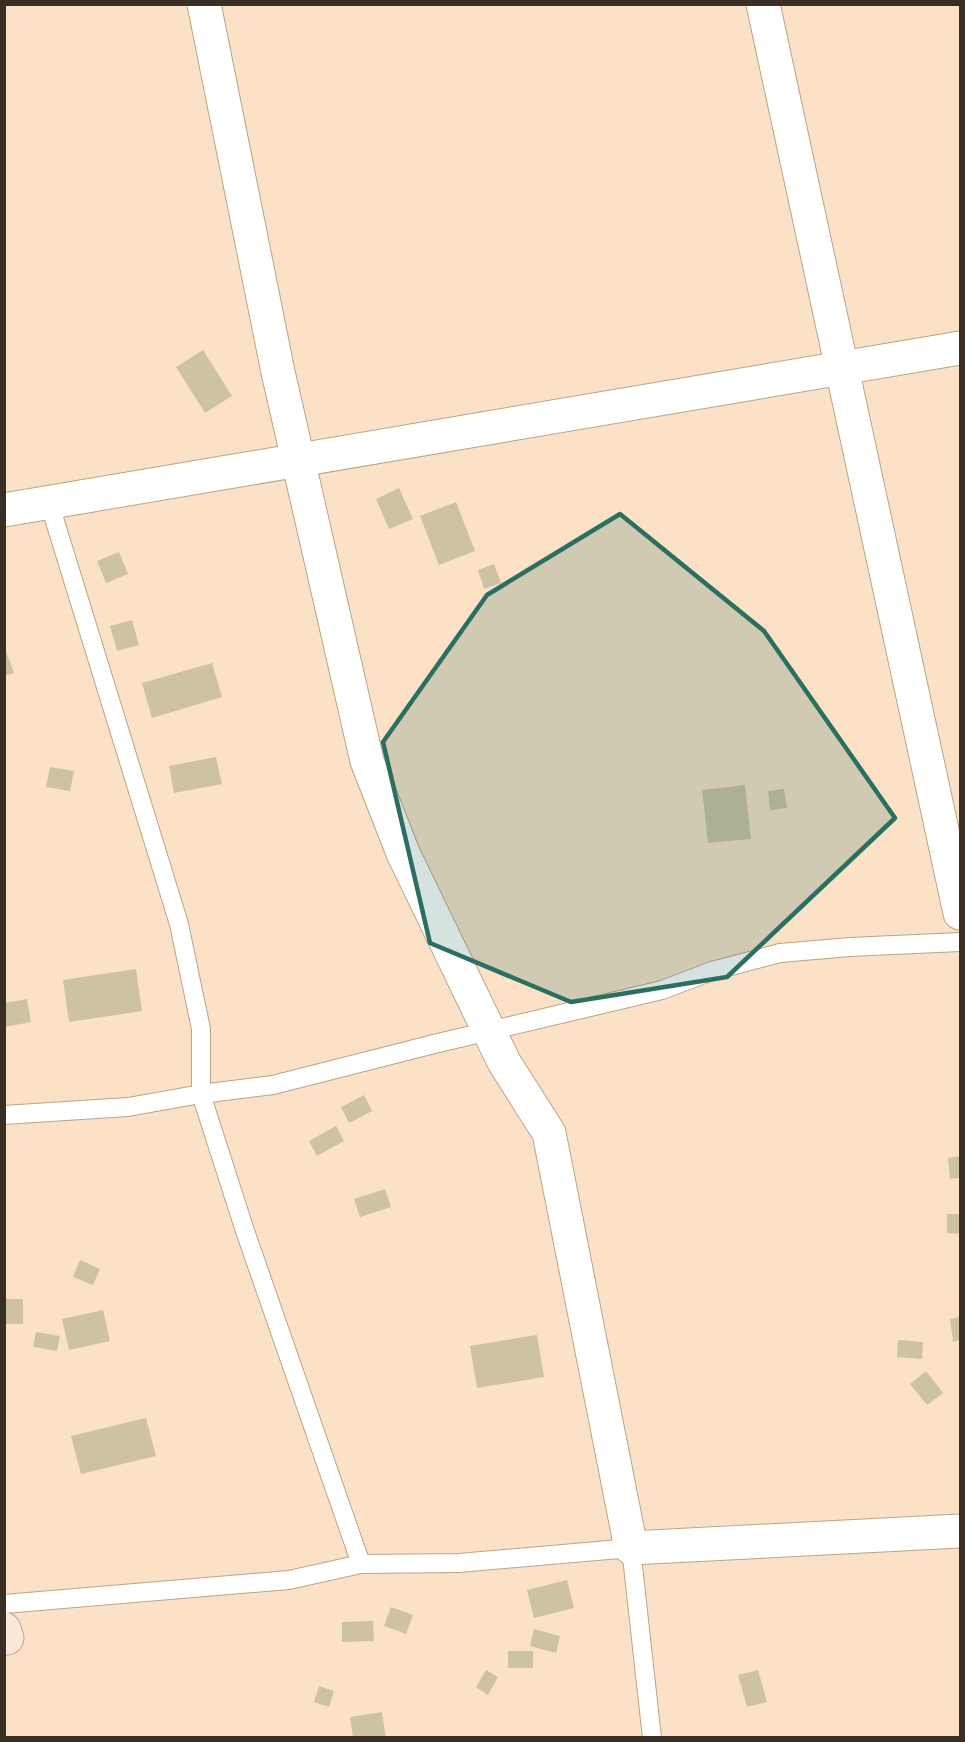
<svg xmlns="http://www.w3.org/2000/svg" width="965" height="1742" font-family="Overpass,sans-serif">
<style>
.building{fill:#cdc2a1}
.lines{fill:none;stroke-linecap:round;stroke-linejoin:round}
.lane-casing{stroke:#bba489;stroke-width:20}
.street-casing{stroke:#bba489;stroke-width:35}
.secondary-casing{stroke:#bba489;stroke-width:35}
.lane{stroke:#fff;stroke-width:18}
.street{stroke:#fff;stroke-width:33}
.secondary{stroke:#fce7db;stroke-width:33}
.marked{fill:#2b6f62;fill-opacity:0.2;stroke:#2b6f62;stroke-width:4.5;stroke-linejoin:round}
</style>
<rect width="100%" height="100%" fill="#fbe2c6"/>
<g class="building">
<polygon points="203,350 232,396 205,413 176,367"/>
<polygon points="399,488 413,519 389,529 376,499"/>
<polygon points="456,502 475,551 439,565 420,516"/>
<polygon points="119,552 128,574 106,583 97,561"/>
<polygon points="494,564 501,583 484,589 478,570"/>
<polygon points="132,620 139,645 117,651 110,626"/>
<polygon points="4,646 14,673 4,676"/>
<polygon points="212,663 222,697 152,718 142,683"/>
<polygon points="216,757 222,784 174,793 169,766"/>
<polygon points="50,767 74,771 70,791 46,787"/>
<polygon points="745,785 751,839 708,843 702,790"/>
<polygon points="784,789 787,808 770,810 768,791"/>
<polygon points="136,969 142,1011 69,1022 63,980"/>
<polygon points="27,999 31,1022 4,1027 4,1003"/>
<polygon points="364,1095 372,1111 349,1123 341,1107"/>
<polygon points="336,1126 344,1141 317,1156 309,1141"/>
<polygon points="960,1156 960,1178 950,1179 948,1158"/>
<polygon points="385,1189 391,1207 360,1217 354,1199"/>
<polygon points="947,1214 960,1214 960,1234 947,1233"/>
<polygon points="80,1260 100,1269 93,1285 73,1277"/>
<rect x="4" y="1299" width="19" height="25"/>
<polygon points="103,1310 110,1341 69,1350 62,1319"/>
<polygon points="960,1317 960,1340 953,1342 950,1319"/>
<polygon points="36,1332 60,1336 57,1351 33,1347"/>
<polygon points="537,1335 544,1377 477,1388 470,1346"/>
<polygon points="898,1340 923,1342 922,1359 897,1357"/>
<polygon points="926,1371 943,1393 927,1405 910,1384"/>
<polygon points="146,1418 156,1456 81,1474 71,1436"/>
<polygon points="567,1580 574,1608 534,1618 527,1590"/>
<polygon points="391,1607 413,1615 406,1634 384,1626"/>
<polygon points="373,1621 374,1641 342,1642 342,1622"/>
<polygon points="534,1629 560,1636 556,1653 530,1646"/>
<rect x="508" y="1651" width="25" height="17"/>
<polygon points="486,1670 498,1677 488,1695 476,1687"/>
<polygon points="758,1670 767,1702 747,1707 738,1675"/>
<polygon points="319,1686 334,1691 329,1707 314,1702"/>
<polygon points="382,1712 386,1738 353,1738 350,1717"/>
</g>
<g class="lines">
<g class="lane-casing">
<g id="lane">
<polyline points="49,502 179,924 201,1029 201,1094 245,1231 361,1564"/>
<polyline points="4,1115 128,1107 201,1094 273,1085 434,1044 662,990 712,971 780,953 850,947 960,942"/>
<polyline points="4,1604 289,1580 361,1564 459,1563 631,1548 652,1738"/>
</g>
</g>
<g class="street-casing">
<g id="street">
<polyline points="204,4 278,372 367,761 403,853 489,1031 504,1062 549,1133 631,1548 960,1531"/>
<polyline points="763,4 960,913"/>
<polyline points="4,510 960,348"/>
</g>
</g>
<g class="secondary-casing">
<polyline id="secondary" points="4,1629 7,1638"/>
</g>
<use href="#lane" class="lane"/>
<use href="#street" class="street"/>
<use href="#secondary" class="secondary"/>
</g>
<path class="marked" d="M620,514L764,631L895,818L727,977L571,1002L430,943L383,742L487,595Z"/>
<rect width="965" height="1742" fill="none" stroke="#392f24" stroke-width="12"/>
</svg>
